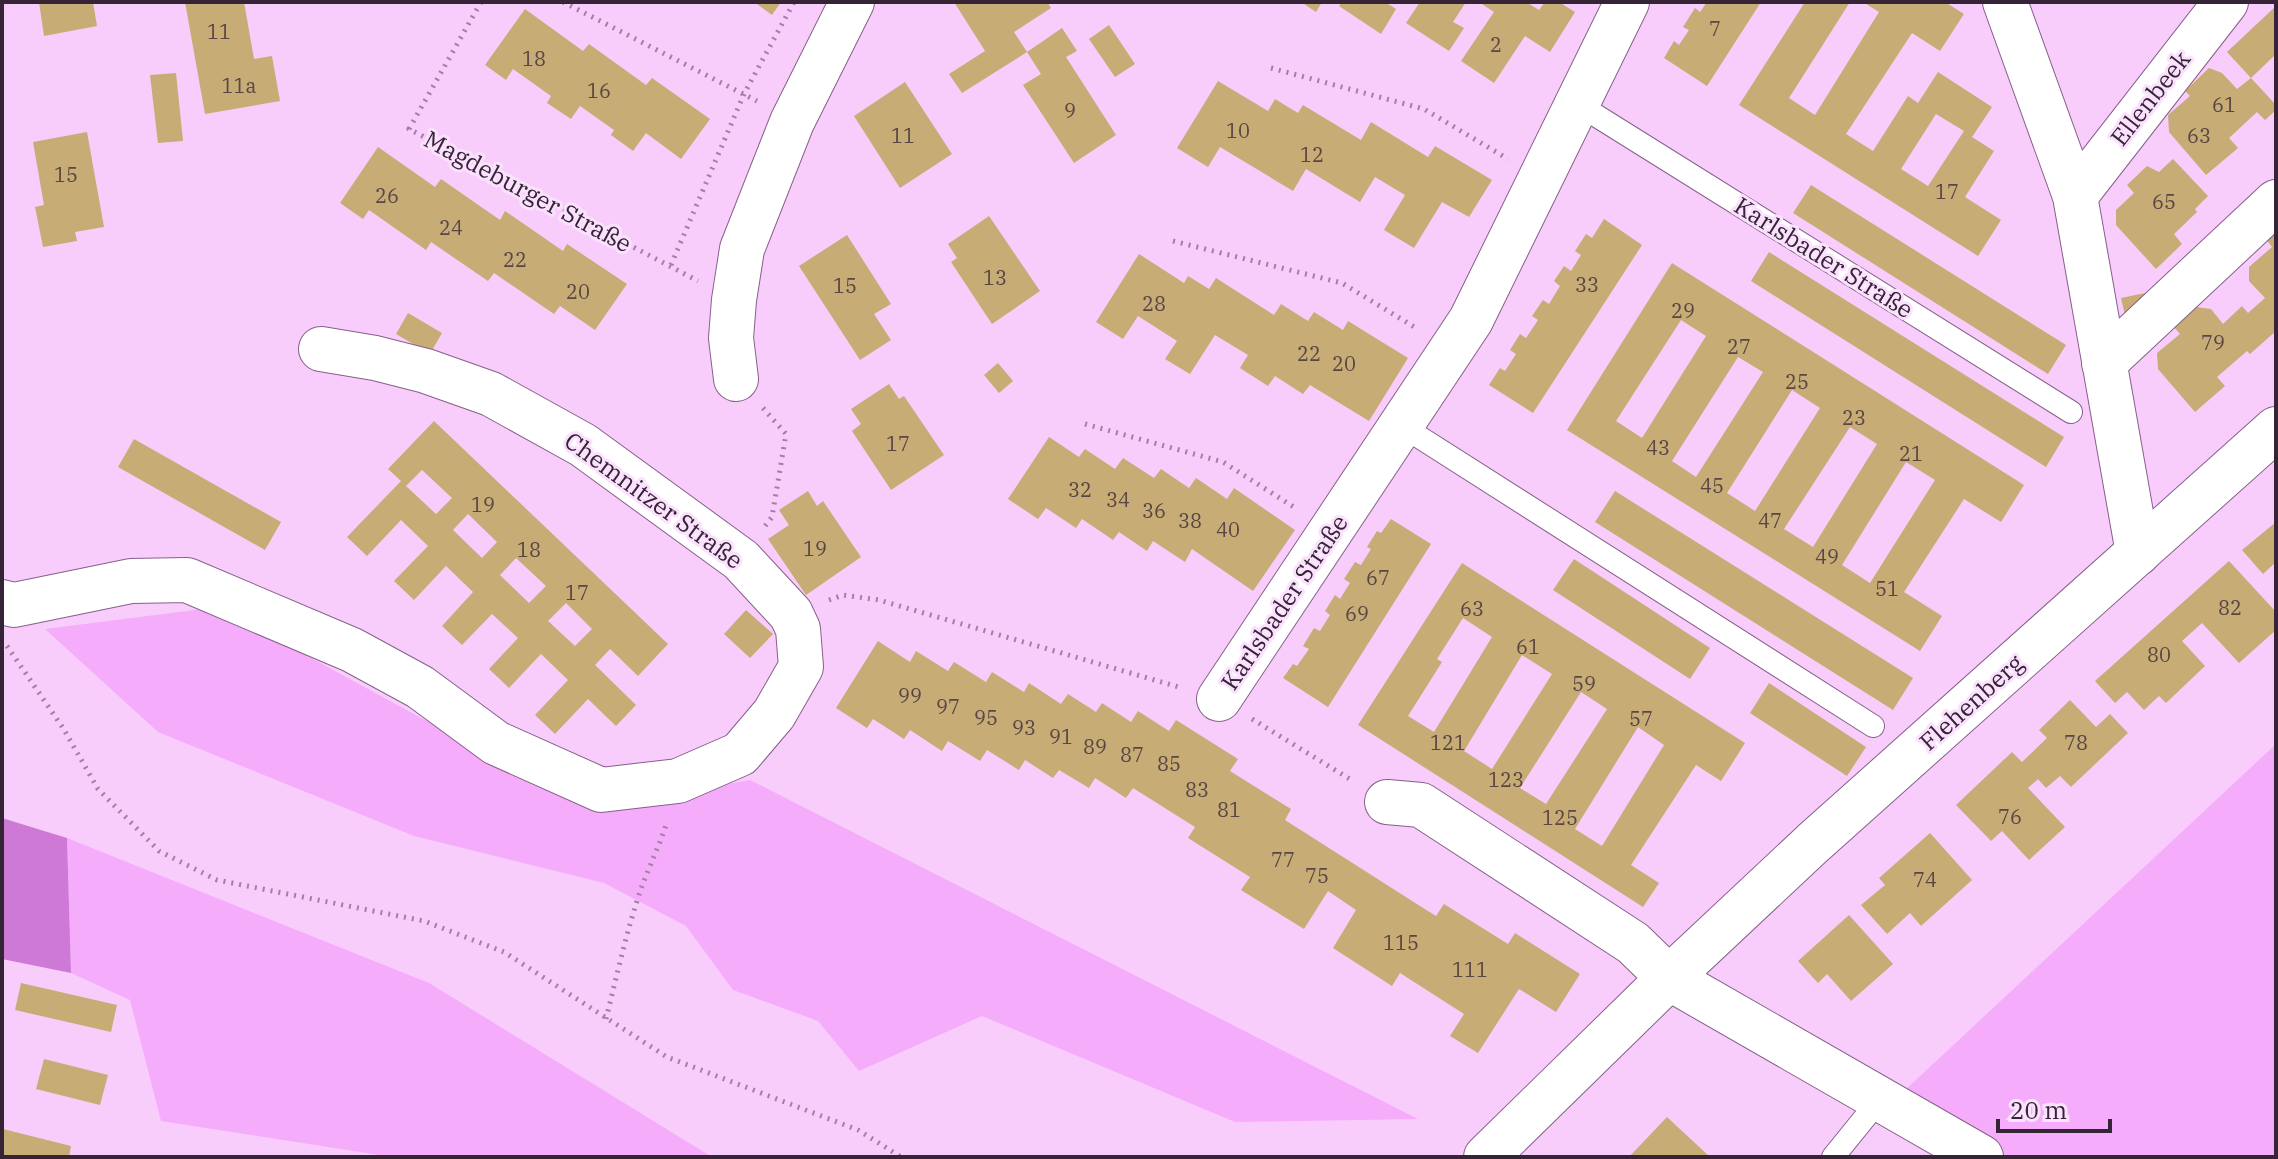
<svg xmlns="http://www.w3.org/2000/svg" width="2278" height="1159" font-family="'IBM Plex Serif',serif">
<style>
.green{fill:#f5adfb}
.forest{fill:#cf79d6}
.building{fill:#c7ac76;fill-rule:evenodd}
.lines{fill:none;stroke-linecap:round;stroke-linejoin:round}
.service-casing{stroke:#866089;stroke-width:24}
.minor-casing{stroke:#866089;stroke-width:46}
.path{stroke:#a081a2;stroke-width:5;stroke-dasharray:2 6;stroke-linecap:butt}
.service{stroke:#fff;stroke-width:22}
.minor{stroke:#fff;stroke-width:44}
.labels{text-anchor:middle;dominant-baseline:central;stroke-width:6;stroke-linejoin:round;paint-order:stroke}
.number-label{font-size:20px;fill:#594645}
.street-label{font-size:24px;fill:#342435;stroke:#fbe1fd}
</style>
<rect width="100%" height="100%" fill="#f8cdfb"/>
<g class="green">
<polygon points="218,607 588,809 750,780 1418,1119 1235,1122 982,1016 859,1071 818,1021 733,990 686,926 604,883 414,836 158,732 45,629"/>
<polygon points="2276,744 2276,1157 1979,1157 1888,1106"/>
<polygon points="67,838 429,983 712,1157 392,1157 161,1121 130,1000 71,973"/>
</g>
<polygon class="forest" points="2,818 67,838 71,973 2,959"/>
<g class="building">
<polygon points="39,2 93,2 97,26 44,36"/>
<polygon points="185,2 244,2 254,59 272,56 280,101 205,114"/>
<polygon points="758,2 781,2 772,15 757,4"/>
<polygon points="954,2 1047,2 1051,8 1014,32 1027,52 962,93 949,74 985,51"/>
<polygon points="1301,2 1322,2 1316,12"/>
<polygon points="1342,2 1385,2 1396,9 1381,34 1339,6"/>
<polygon points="1420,2 1466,2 1453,22 1464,28 1449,51 1406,23"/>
<polygon points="1479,2 1526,2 1539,10 1545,2 1559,2 1575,12 1550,52 1525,36 1494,83 1461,61 1494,12"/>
<polygon points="1707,2 1761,2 1707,86 1664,58 1674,41 1679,45 1689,30 1683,27 1695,8 1700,12"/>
<path d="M1805,2H1850L1789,98L1815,115L1879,12L1863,2H1945L1964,14L1940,51L1912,33L1846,134L1873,151L1908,96L1918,103L1938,72L1992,107L1972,137L1994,151L1965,197L2001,220L1978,256L1739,105ZM1936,114L1964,131L1928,186L1901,169Z"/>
<polygon points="2276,6 2276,54 2251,78 2227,52"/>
<polygon points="525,9 583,51 589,44 646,85 652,78 710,119 681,159 646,133 633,151 611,135 614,130 580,106 571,119 547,103 551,96 513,69 506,80 485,65"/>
<polygon points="1109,25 1135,64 1115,77 1089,39"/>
<polygon points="1062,28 1077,51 1066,57 1116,135 1074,163 1023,85 1041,74 1027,52"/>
<polygon points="2209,68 2222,73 2237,89 2251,78 2276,105 2276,110 2265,120 2257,112 2229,138 2238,148 2206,175 2169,132 2168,115 2190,96 2185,91"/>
<polygon points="176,73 183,141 158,143 150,75"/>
<polygon points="1218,81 1268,111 1275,99 1298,113 1303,105 1361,140 1371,122 1428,157 1435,146 1492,180 1469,217 1442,202 1414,248 1384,230 1405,195 1375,177 1360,202 1306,169 1293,191 1220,147 1208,167 1177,148"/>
<polygon points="905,82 952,154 900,188 854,116"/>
<polygon points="87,132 104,227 75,232 77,241 43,247 35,207 44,205 33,142"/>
<polygon points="378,147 435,187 441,179 500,220 505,211 563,251 567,244 627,284 595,330 560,306 554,314 494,273 488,281 431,242 426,250 369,210 363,219 340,203"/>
<polygon points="2173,159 2208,196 2195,209 2197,212 2174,234 2182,244 2156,269 2116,225 2116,210 2134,193 2127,185 2147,166 2159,172"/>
<polygon points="1811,185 2066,345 2048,374 1793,213"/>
<polygon points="989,216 1040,291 992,324 951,262 957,258 948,244"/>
<polygon points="1604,219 1642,245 1533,413 1489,385 1500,368 1505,371 1516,354 1510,350 1520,334 1526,338 1538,320 1532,316 1543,300 1549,304 1560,286 1554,281 1564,266 1571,271 1581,255 1575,251 1586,234 1592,238"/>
<polygon points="2276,230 2276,331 2250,354 2247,351 2217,377 2225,386 2195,412 2158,369 2157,353 2180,334 2173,326 2196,307 2211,309 2223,324 2242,306 2248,313 2265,298 2249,281 2249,267 2272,247 2266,239"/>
<polygon points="847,235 891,304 874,314 891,340 860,360 799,266"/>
<polygon points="1769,252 2064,437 2046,467 1751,281"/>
<polygon points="1139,254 1184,283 1188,276 1209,289 1216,278 1274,315 1281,304 1308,321 1314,312 1343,330 1348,321 1408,358 1369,421 1310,385 1303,394 1275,376 1268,386 1240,368 1248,355 1215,335 1190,374 1165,359 1177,341 1138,316 1123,339 1096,322"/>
<path d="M1672,263L2024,485L2001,522L1964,499L1904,592L1942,616L1920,651L1567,430ZM1681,320L1706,336L1642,438L1616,421ZM1738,357L1763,372L1696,477L1672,461ZM1792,390L1820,408L1755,511L1727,493ZM1850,427L1877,444L1813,547L1784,529ZM1906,462L1935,480L1870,583L1842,565Z"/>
<polygon points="2150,292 2128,328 2121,298"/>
<polygon points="408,313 442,333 430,354 396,334"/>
<polygon points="998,363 1013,381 999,393 984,375"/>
<polygon points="889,384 899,399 904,396 944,455 891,490 852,431 861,424 851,409"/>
<path d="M434,421L668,644L638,676L610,649L595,665L636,705L616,726L588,699L555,734L535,715L568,680L541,654L509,688L489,669L518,638L492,614L462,645L442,626L473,592L446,566L414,600L394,581L428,546L401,520L367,556L347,537L401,481L388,469ZM422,470L452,498L436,514L406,486ZM468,514L497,542L482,558L453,530ZM516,558L546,586L529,603L500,575ZM566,603L592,629L575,646L548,621Z"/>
<polygon points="1049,437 1079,457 1085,449 1115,469 1123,458 1154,478 1161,469 1189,488 1196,478 1227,499 1234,488 1295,530 1253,591 1192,549 1185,562 1153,541 1147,551 1119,532 1113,540 1082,519 1076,528 1046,508 1038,519 1008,499"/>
<polygon points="134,439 281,522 265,550 118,467"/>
<polygon points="808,491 817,506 823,501 861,557 806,595 768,539 789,525 779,510"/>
<polygon points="1615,491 1913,678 1893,710 1595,522"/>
<polygon points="1391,519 1431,544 1328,707 1283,678 1293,664 1297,666 1309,649 1303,646 1314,628 1320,631 1330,615 1325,611 1335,595 1340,599 1350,583 1344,579 1355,562 1361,565 1371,549 1367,547 1377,531 1381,533"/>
<polygon points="2276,522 2276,562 2263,574 2242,550"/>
<polygon points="1574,559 1710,648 1690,679 1553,590"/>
<polygon points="2229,561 2276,612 2276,630 2239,663 2202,623 2182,641 2205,666 2166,703 2159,696 2144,710 2127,692 2115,703 2095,681"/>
<path d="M1462,563L1745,743L1721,781L1696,765L1631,865L1659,883L1643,907L1358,725ZM1463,618L1492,637L1434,732L1408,716L1442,662L1437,659ZM1522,655L1552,674L1492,769L1464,751ZM1581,692L1607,709L1546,804L1520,788ZM1638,727L1664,745L1602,846L1575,829Z"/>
<polygon points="746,610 773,634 750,658 724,634"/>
<polygon points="878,641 910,662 916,651 948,671 954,662 986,682 992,672 1024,692 1029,683 1061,704 1068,694 1096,712 1102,703 1131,722 1138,711 1169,731 1176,720 1238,759 1230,771 1291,809 1285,820 1409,899 1436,916 1444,904 1508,944 1515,933 1580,974 1556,1012 1519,989 1478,1053 1450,1036 1464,1014 1400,973 1392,986 1333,948 1356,910 1328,891 1304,929 1241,890 1250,877 1188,838 1195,827 1133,788 1126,798 1095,778 1089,788 1059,770 1053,778 1025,760 1019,770 987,750 980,761 948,741 942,751 910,730 904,739 873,719 867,728 836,708"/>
<polygon points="1769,683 1866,747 1847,776 1750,713"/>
<polygon points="2070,700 2096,727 2110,714 2128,733 2071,787 2060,776 2046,788 2038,779 2028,788 2065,827 2029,860 2002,831 1991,841 1956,805 2012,752 2022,762 2047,738 2039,730"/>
<polygon points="1930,833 1972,880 1921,926 1910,913 1887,934 1861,905 1885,885 1879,878"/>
<polygon points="1849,915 1893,964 1851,1001 1827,974 1818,983 1798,961"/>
<polygon points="21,983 117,1005 111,1032 15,1010"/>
<polygon points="44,1059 108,1075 100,1105 36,1089"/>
<polygon points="1667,1117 1710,1157 1629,1157"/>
<polygon points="3,1129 71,1146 69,1157 2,1157"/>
</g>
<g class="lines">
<g class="service-casing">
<g id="service">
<polyline points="1576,103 2071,412"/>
<polyline points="1402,426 1873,726"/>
<polyline points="1833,1157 1880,1099"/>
</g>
</g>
<g class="minor-casing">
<g id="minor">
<polyline points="2005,2 2075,196 2138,553"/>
<polyline points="2075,196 2226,2"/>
<polyline points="2104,363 2276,202"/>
<polyline points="736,379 731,338 734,300 742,249 792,122 852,2"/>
<polyline points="2,602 14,605 131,581 187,580 352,650 420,687 496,743 601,790 678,781 740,754 774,714 801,667 798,629 791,614 741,560 583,445 491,394 426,371 375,358 321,349"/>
<polyline points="1219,699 1471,320 1627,2"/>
<polyline points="1387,802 1421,805 1633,943 1669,978 1981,1157"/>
<polyline points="1486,1157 1669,978 1813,843 2276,429"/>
</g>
</g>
<g class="path">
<polyline points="481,2 409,129 698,281"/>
<polyline points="563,2 757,101"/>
<polyline points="1271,68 1424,109 1508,159"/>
<polyline points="1173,241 1342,283 1416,328"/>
<polyline points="671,265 744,94 794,2"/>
<polyline points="763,408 786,434 772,517 765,526"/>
<polyline points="1085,424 1223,462 1297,509"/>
<polyline points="829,600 843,595 879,600 1182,688"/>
<polyline points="7,646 63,728 98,789 159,851 217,880 424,921 504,952 667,1057 858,1130 901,1157"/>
<polyline points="1252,719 1353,781"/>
<path d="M606,1019C617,975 627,929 642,886C650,865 660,844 667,822"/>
</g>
<use href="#service" class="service"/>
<use href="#minor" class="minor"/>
</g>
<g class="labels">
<g class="number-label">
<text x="1715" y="28">7</text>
<text x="219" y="31">11</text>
<text x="1496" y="44">2</text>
<text x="534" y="58">18</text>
<text x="239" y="85">11a</text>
<text x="599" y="90">16</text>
<text x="2224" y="104">61</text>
<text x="1070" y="110">9</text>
<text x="1238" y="130">10</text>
<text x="903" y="135">11</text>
<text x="2199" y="135">63</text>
<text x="1312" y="154">12</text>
<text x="66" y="174">15</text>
<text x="1947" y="191">17</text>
<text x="387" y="195">26</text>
<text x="2164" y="201">65</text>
<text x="451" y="227">24</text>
<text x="515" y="259">22</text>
<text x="995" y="277">13</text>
<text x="1587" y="284">33</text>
<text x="845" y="285">15</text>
<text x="578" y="291">20</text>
<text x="1154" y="303">28</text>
<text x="1683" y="310">29</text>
<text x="2213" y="342">79</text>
<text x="1739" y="346">27</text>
<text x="1309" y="353">22</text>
<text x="1344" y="363">20</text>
<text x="1797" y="381">25</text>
<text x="1854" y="417">23</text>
<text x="898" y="443">17</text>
<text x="1658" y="447">43</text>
<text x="1911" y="453">21</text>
<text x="1712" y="485">45</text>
<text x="1080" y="489">32</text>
<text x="1118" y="499">34</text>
<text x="483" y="504">19</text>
<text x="1154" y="510">36</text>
<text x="1190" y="520">38</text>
<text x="1770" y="520">47</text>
<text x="1228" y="529">40</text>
<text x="815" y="548">19</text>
<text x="529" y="549">18</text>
<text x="1827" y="556">49</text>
<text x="1378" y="577">67</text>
<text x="1887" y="588">51</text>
<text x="577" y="592">17</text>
<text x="2230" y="607">82</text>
<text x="1472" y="608">63</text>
<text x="1357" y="613">69</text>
<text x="1528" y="646">61</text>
<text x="2159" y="654">80</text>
<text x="1584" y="683">59</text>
<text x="910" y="695">99</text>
<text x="948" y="706">97</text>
<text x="986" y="717">95</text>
<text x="1641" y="718">57</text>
<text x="1024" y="727">93</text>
<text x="1061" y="736">91</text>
<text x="1448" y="742">121</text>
<text x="2076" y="742">78</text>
<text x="1095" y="746">89</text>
<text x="1132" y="754">87</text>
<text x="1169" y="763">85</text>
<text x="1506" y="779">123</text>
<text x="1197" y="789">83</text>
<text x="1229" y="809">81</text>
<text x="2010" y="816">76</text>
<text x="1560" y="817">125</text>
<text x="1283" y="859">77</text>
<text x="1317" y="875">75</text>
<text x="1925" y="879">74</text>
<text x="1401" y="942">115</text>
<text x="1470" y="969">111</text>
</g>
<g class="street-label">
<text transform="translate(2150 98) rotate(-52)">Ellenbeek</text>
<text transform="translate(528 191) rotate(28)">Magdeburger Straße</text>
<text transform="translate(1824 257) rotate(32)">Karlsbader Straße</text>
<text transform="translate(654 500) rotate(36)">Chemnitzer Straße</text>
<text transform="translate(1284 602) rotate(-56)">Karlsbader Straße</text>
<text transform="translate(1971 702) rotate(-42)">Flehenberg</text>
</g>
</g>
<rect width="2278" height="1159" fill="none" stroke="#342435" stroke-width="8"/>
<path d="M1998 1119v12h112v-12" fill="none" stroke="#342435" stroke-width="4"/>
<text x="2010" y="1119" font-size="24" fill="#342435" stroke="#fbe1fd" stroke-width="6" paint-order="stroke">20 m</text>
</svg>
